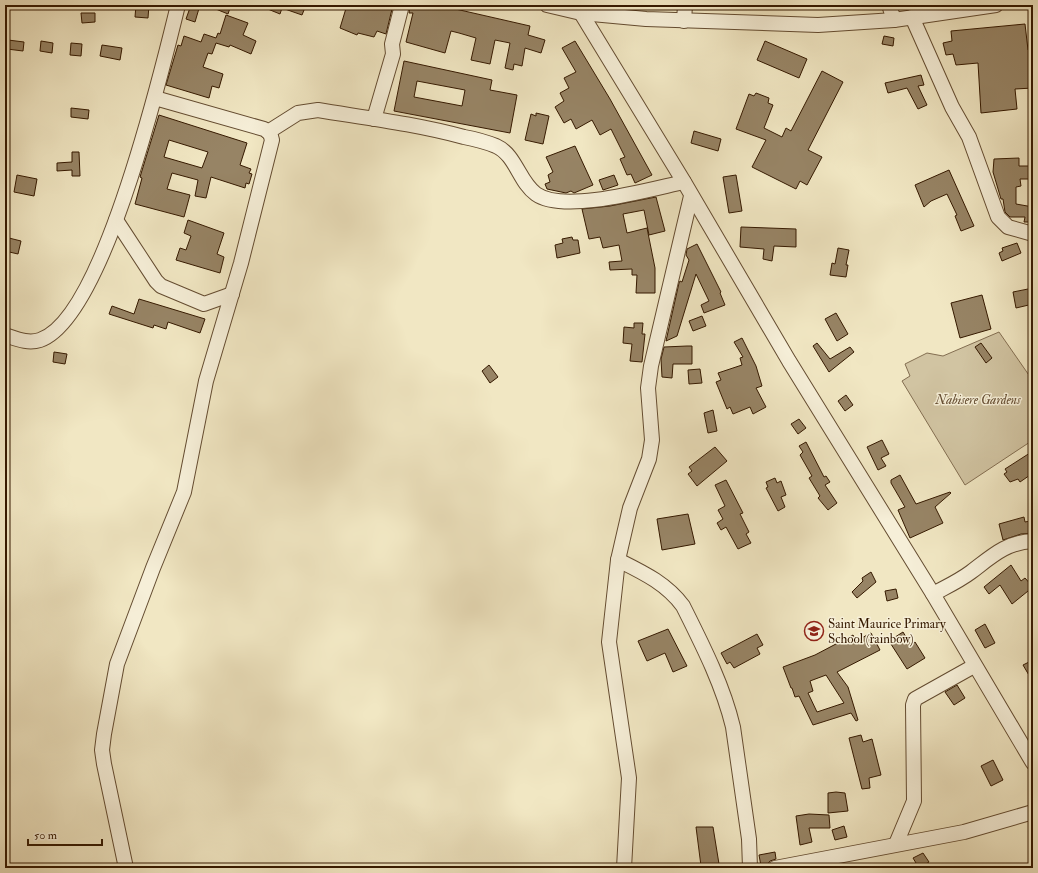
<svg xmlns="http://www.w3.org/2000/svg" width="1038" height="873" font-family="'IM FELL Double Pica',serif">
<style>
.green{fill:#d1c4a2;stroke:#836e51}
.building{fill:#978465;stroke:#351900;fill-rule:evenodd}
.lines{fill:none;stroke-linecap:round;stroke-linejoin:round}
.minor-casing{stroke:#644c31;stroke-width:16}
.minor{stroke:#f6efd8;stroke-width:14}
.labels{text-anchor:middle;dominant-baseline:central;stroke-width:3;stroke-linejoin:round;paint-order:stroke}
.park-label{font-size:13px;font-style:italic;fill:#644c31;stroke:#f6efd8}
.poi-label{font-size:13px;fill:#351900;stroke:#f6efd8;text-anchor:start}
</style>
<rect width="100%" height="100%" fill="#f1e7c3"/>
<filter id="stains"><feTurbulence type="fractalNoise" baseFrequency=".005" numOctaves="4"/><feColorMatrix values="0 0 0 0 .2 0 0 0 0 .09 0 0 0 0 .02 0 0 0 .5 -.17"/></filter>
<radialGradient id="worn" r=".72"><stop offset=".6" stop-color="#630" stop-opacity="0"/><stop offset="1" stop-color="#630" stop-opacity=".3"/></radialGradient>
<polygon class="green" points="999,332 1033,381 1033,440 965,485 902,381 910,376 905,364 927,353 943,356"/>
<g class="building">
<polygon points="136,5 149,5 148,18 135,17"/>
<polygon points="191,5 200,5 195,22 186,19"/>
<polygon points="206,5 231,5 228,14"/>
<polygon points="258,5 306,5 302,15 282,8 280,14"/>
<polygon points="347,5 393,5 386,34 377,31 374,37 358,33 357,35 340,28"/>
<polygon points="410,5 438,5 530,26 528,35 545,40 541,53 525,48 522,66 514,64 513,70 505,68 510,43 495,40 490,64 471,60 476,38 459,33 451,31 445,53 406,42 413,13 409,13"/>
<polygon points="81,13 95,13 95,22 82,23"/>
<polygon points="226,15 248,23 243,35 256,41 251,54 230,45 229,47 216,43 212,54 208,53 203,67 223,74 219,88 212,86 209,98 166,85 178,45 181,46 184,36 201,42 204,34 216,38 218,33 220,34"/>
<polygon points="1025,24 1028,50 1033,50 1033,88 1015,89 1017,109 981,113 978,63 956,65 953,54 946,55 943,43 952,41 951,31"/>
<polygon points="884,36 894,38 893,46 882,44"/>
<polygon points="8,40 24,42 23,51 7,49"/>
<polygon points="41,41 53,43 52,53 40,51"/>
<polygon points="575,41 610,99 652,175 635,183 631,174 627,175 620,159 625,157 611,129 600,135 592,120 576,129 571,119 564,123 555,107 564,101 560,93 569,88 564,78 576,72 562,48"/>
<polygon points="765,41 807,59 799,78 757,60"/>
<polygon points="71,43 82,44 81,56 70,55"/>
<polygon points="102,45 122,48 120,60 100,56"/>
<path d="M404,61L492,80L490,90L517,95L510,133L394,111ZM417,81L465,90L462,106L414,97Z"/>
<polygon points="822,71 843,82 808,150 822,157 807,185 800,181 796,189 752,167 766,140 736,129 749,94 754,96 756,93 769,98 768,103 773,105 764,128 782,137 786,128 791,131"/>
<polygon points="921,75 924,85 918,86 927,105 918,109 907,88 888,93 885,83"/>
<polygon points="71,108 89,110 88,119 71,117"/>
<polygon points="536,113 549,116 543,144 525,140 531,114 536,116"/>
<path d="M159,115L247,143L240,165L251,169L249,173L252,174L249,184L246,183L245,188L211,177L206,198L195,196L198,180L172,173L167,189L190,195L184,217L135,204L142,178L140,177ZM169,140L208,152L202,168L164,157Z"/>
<polygon points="694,131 721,139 718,151 691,143"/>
<polygon points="575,146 593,185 574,193 571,191 566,193 547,189 545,184 550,182 548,175 553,172 546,157"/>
<polygon points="72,152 79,152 80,176 72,176 72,170 57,171 57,163 72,162"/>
<polygon points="1019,158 1019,166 1033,166 1033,179 1020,179 1021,186 1016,187 1016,204 1033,207 1033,222 1024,222 1025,217 1010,217 1005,212 1003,199 1001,199 993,172 994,159"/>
<polygon points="949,170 974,226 961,231 955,216 957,215 947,194 931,201 924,207 915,185"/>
<polygon points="17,175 37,179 34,196 14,192"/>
<polygon points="614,175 618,185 603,190 599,180"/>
<polygon points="736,175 742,211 729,213 723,177"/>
<polygon points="656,197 665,231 649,235 644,210 623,214 627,233 647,228 655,268 655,293 636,293 637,275 632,275 632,269 610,270 609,262 622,261 619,245 603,248 600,237 589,239 582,209 610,206"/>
<polygon points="188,220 224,233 217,254 224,257 220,273 176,260 180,248 186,250 191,236 184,233"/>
<polygon points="741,227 796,229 796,247 774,246 772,261 763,259 764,249 740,247"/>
<polygon points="5,237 21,241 18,254 5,251"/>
<polygon points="572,237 573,240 578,240 580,253 557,258 555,245 563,243 562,239"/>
<polygon points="1017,243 1021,253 1002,261 999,253 1003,251 1002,248"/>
<polygon points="697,244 721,292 720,293 725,305 704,313 701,305 709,301 696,274 677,336 666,341 679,283 680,281 682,282 689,260 686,255 687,249"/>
<polygon points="838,248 849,250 846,265 848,265 846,277 830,275 832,263 835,264"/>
<polygon points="1033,288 1033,304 1016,308 1013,292"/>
<polygon points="982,295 991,329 960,338 951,303"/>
<polygon points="139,299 205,319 200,333 168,322 166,329 154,325 153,328 109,314 112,306 134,314"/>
<polygon points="836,313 848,334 837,341 825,319"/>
<polygon points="702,316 706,326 693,331 689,321"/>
<polygon points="634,323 643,323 642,334 645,334 642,362 630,361 632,344 623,343 624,327 634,328"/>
<polygon points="742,338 756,366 762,386 756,388 766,407 753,414 750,407 733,414 730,407 727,409 716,382 721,380 718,373 742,365 740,358 743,357 734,342"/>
<polygon points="817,343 830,359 850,347 854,352 829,372 813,346"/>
<polygon points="981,343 992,358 986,363 975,347"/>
<polygon points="687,346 692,346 692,364 673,364 672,378 662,377 661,359 664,347"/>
<polygon points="54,352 67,354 65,364 53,362"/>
<polygon points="489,365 498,377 490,383 482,371"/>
<polygon points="700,369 702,383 689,384 688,370"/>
<polygon points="846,395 853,405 845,411 838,401"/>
<polygon points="713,410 717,431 708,433 704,413"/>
<polygon points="799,419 806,428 798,434 791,424"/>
<polygon points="882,440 889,454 881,458 886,466 878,470 867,447"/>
<polygon points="806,442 824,477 826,476 830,482 825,485 837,503 828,510 818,498 820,496 809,478 812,476 800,455 803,452 799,446"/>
<polygon points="715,447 727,461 697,486 688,474 692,471 689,467"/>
<polygon points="1033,451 1033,473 1020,482 1018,479 1010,482 1004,474 1007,472 1005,469"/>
<polygon points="900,475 916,504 950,492 951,493 935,507 943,523 910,538 898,510 905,507 891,483 891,480"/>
<polygon points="775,478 777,483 781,481 786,495 781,497 785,507 778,511 766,488 768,487 766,482"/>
<polygon points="726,480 743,513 740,514 749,532 746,534 751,543 738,549 726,527 721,530 717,523 723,519 718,510 725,506 715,485"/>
<polygon points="688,514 695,544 662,550 657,519"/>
<polygon points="1024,517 1025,522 1030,521 1033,533 1021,534 1003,540 999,524"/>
<polygon points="1011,565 1021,581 1025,578 1033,587 1012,604 1000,585 989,594 984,587"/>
<polygon points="871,572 876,582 857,598 852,592 863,581 862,578"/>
<polygon points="896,589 898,598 887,601 885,591"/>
<polygon points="985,624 995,643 985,648 975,630"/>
<polygon points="668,629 687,666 673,672 665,653 647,661 638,641"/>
<polygon points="903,632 911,645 915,642 925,658 907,669 889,641"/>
<path d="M871,633L880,650L837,672L848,687L858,720L856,721L851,713L813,725L799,696L795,697L792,688H791L783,667L815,655L853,635L856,641ZM826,675L844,703L817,712L808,693L813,691L810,681Z"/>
<polygon points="757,634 763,645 757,648 760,654 734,668 730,662 727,664 721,653"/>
<polygon points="1033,660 1033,682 1023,665"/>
<polygon points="957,685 965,698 954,705 945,692"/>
<polygon points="861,735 863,742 872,739 881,775 869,778 870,788 862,789 849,738"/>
<polygon points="993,760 1003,780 991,786 981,766"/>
<polygon points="836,792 845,793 848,811 828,813 828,793"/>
<polygon points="809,814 829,815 830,828 809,828 812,842 800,845 796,816"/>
<polygon points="844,826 847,837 835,840 832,830"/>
<polygon points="696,827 713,827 719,864 701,866"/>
<polygon points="775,852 776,859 770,861 767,865 761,866 759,855"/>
<polygon points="923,853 929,862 919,868 913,858"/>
</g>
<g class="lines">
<g class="minor-casing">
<g id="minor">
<polyline points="547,5 581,13 646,19 818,25 894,20 996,5"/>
<polyline points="889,5 894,20"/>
<polyline points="581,13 684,182 789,361 933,594 1033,763"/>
<polyline points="912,17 952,107 969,137 998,217 1008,227 1033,234"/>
<polyline points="684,21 685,5"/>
<polyline points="374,119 393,54 392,44 402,5"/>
<path d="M268,132L298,113L318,110C367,118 416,124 464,137C475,139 486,142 496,146C516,155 519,182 536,194C564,214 651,189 684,182"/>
<polyline points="116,220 156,281 161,286 204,304 232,294"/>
<path d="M5,335C17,339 28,344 40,340C104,318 162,70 178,5"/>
<path d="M618,560C642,572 666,583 683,606C702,644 723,685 733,727L749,839L750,868"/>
<path d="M933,594C946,587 959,581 971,572C991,557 1006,542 1033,541"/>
<polyline points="896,844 914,801 913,705 915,699 974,666"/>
<polyline points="126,868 104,764 102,750 104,734 117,664 153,568 184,492 206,381 241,263 272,140 270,133 264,129 155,98"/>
<polyline points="624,868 629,778 609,642 618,560 630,508 649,459 652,440 648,388 651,366 691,196"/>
<polyline points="775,868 964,832 1033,812"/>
</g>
</g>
<use href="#minor" class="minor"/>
</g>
<defs>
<g id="school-ring" transform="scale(1)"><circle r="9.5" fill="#f6efd8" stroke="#8f2418" stroke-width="1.5"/><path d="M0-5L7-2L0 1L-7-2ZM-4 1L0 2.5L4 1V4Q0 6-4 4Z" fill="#8f2418"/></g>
</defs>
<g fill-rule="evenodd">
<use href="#school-ring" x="814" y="631"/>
</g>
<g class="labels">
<g class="park-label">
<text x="978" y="400">Nabisere Gardens</text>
</g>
<g class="poi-label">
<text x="828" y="624">Saint Maurice Primary<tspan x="828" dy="15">School (rainbow)</tspan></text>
</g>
</g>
<rect width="1038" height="873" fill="none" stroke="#f1e7c3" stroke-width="20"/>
<rect x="6" y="6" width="1026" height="861" fill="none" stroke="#351900" stroke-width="2"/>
<rect x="10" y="10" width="1018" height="853" fill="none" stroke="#351900"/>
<path d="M28 839v6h74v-6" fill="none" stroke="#351900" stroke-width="2"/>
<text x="34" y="839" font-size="12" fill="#351900" stroke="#f6efd8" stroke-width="3" paint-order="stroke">50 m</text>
<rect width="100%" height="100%" filter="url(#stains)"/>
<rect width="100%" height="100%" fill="url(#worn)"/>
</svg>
